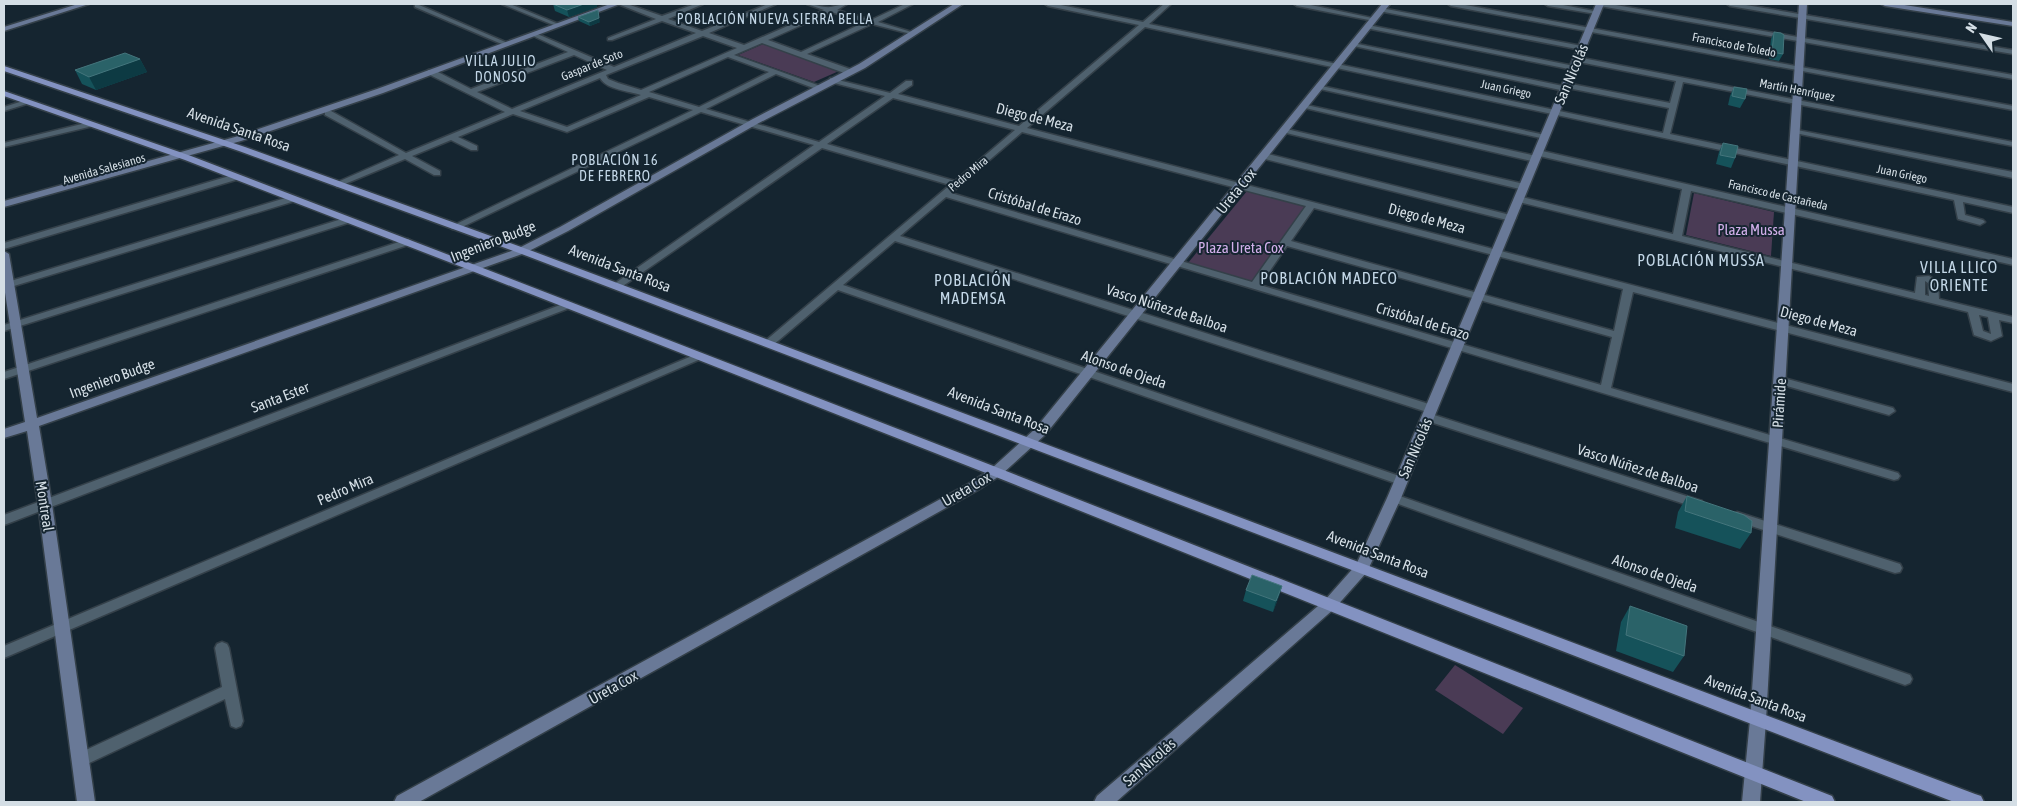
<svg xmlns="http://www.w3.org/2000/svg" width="2017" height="806" font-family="'Asap Condensed',sans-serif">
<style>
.green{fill:#4a3b55}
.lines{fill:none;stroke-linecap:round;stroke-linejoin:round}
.street-casing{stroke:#344049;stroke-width:3}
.secondary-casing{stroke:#344049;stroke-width:3}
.primary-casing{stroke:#344049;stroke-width:3}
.street{fill:#4f616e;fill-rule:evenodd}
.secondary{fill:#697997;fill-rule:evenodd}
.primary{fill:#8392c1;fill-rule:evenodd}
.wall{fill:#15525a}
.shaded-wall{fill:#0d3a43}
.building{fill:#2a6268;stroke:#44757c}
.labels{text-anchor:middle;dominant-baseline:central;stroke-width:4;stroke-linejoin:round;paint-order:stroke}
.far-street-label{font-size:12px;fill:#d4dee5;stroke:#152530}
.far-neighbourhood-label{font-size:14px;letter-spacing:1px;fill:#c3d7e7;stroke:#152530}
.street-label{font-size:15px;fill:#d4dee5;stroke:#152530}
.park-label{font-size:15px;fill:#d2afea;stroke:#152530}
.neighbourhood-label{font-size:16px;letter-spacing:1px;fill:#c3d7e7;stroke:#152530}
</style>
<rect width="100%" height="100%" fill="#152530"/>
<g class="green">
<polygon points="1737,4 1747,4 2013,49 2013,51"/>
<polygon points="763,44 839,71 814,82 738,55"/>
<polygon points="1247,191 1307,206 1253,282 1188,263"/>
<polygon points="1694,193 1774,212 1771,256 1686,235"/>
<polygon points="1455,665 1523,708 1503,734 1435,690"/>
</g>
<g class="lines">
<g class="street-casing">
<g id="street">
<polygon points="502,4 510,4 561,25 556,26"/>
<path d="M618,4H627L662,16L695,4H703L668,19L702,31L768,4H776L709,33L744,45L824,10L807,4C814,4 824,8 831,7C837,6 841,4 847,4L837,10L871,20L905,4H913L878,22L915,33V35L872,24L807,54L853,70V74H847L762,43L734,55L823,87L816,89L776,74L706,109L819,142L885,96L830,82V78L890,93L906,81H912V85L898,94L1019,126L1139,25L1048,6L1045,4H1056L1143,22L1164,4H1171L1149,24L1663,133L1669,108L1568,88V91H1565L1349,45L1353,43L1563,86V83H1566L1670,103L1676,81L1574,61V57H1577L2013,142V146L1683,82L1670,134L2013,207V213L1963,202L1965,215L1983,220L1985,222L1980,225L1958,219L1954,200L1145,27L1027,128L2013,384V392L1633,292L1611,388L1898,473L1900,476L1898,479L1894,480L946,197L900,236L1435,406L1437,409L1435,412H1427L895,241L843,285L1405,478L1407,481L1405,484L1401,485L838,290L772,346H764L763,344L764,342L950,185L822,148L620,288H614L612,286L614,284L814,145L701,112L458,229H452L450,227L693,110L649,97L567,132L513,114L458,137L477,146V150H471L451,140L412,156L440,171V175H434L405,159L340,186L337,187L333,184L399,155L325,115V111H331L406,153L505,112L428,74V70H434L471,89L568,52L531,35V33H535L614,67L696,33L662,21L612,40H608V38L656,19ZM831,12L865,22L801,52L768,40ZM703,36L737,48L641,90L618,83L608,79L606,75ZM574,55L607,70L512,109L477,92ZM728,57L769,72L699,107L649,92ZM600,78C607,90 629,91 641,95L567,127L520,111ZM893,98L1015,130L955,181L827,144ZM1022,132L1306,206L1252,282L951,193ZM1314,208L1623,289L1614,331L1291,241ZM1287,246L1612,337L1601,385L1260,285Z"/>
<polygon points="1294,4 1306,4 1377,19 1374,21 1297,6"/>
<polygon points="1448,4 1460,4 2013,106 2013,110 1451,6"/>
<polygon points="1545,4 1558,4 1599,12 1596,14 1548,6"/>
<polygon points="1597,4 1610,4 2013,75 2013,79 1600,6"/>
<polygon points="1727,4 1740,4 2013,50 2013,54 1730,6"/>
<polygon points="415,5 419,5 510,44 504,45 415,7"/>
<polygon points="1381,8 1582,46 1586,48 1582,50 1379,11 1378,10"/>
<polygon points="1368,25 1574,66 1578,68 1574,70 1366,28 1366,26"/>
<polygon points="1317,85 1545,135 1549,137 1545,139 1320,89 1317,89"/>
<polygon points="26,100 33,102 4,111 4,107"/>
<polygon points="1302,104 1536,156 1540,159 1536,162 1305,108 1302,108"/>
<polygon points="90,122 94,124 93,126 4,147 4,143"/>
<polygon points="1282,128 1524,184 1528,187 1524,190 1282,132"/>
<polygon points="1792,129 2013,172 2013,178 1795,133 1791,131"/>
<path d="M1538,150L2013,259V265L1691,191L1682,236L1915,293L1917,277L1929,276L1938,282L1939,299L2013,317V323L1999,320L2002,336L1991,341L1974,335L1968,312L1515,201L1514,199L1518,196L1673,234L1682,189L1535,155V151ZM1925,281L1928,283L1929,296L1925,295ZM1979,315L1988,317L1991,334L1983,331Z"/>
<polygon points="1264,153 1514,216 1516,218 1511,221 1261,158 1261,154"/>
<polygon points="236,174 240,177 239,179 4,249 4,243"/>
<polygon points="292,196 295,197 295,201 4,289 4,283"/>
<polygon points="348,217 353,220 351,222 4,331 4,325"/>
<polygon points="408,239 413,242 411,244 4,379 4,372"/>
<polygon points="568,302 572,303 573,305 572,307 4,525 4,515"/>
<polygon points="699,353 704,356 703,358 4,658 4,646"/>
<polygon points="1780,377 1893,408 1895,411 1889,415 1776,383 1775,381"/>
<polygon points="1428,413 1702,501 1704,504 1702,507 1694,507 1424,420 1422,417"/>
<polygon points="1394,494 1910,675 1912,679 1910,683 1905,685 1390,501 1388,498 1390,495"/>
<polygon points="1737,512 1900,564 1902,568 1900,572 1895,573 1733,520 1731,517 1733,514"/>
<polygon points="222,642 227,644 229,648 243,721 241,726 236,728 231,726 225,699 85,765 80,767 75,765 72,760 75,755 222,687 215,648 217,644"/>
</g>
</g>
<g class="secondary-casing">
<g id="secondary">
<polygon points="78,4 89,4 4,31 4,27"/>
<polygon points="610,4 620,4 383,93 241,141 4,207 4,201 235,137 377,89"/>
<polygon points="954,4 963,4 865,68 757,124 568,231 525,253 39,426 52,504 95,802 77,802 38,504 27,431 4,438 4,429 25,422 4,286 4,251 9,254 37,418 517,249 560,227 751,120 859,64"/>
<polygon points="1382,4 1390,4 1045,435 1001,475 978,490 419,802 394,802 397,796 968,484 991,469 1035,429"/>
<polygon points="1596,4 1604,4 1401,498 1367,572 1335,608 1116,802 1094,802 1097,796 1325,600 1356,565 1387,498"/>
<polygon points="1799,4 1807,4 1766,720 1760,802 1742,802 1750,720"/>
<polygon points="1881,4 1898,4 2013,22 2013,26 1885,6"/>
</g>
</g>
<g class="primary-casing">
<g id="primary">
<polygon points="4,66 245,147 535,252 1975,794 1981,796 1984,802 1954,802 1357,572 527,256 239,151 4,71"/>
<polygon points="4,91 191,156 475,265 1001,469 1832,796 1835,802 1806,802 991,475 467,269 185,160 4,96"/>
</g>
</g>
<use href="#street" class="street"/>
<use href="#secondary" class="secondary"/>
<use href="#primary" class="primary"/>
</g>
<g class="wall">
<polygon points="553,4 597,4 597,7 569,17 555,11"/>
<polygon points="578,17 600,22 590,26 579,21"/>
<polygon points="1774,32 1783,54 1779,61 1769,59 1771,39"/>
<polygon points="140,59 147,72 96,90 82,84 75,70"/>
<polygon points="1734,87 1745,99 1740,108 1728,105 1730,96"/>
<polygon points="1723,143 1735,158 1731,168 1716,164 1719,152"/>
<polygon points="1687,496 1751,533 1740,549 1675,528 1678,512"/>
<polygon points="1282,586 1279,596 1273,612 1243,601 1246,590"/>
<polygon points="1630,606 1684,656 1673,672 1616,651 1621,622"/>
</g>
<g class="shaded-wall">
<polygon points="584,4 597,4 597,7 569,17 567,10"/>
<polygon points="598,10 600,22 590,26 589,22"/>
<polygon points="140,59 147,72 96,90 89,77"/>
<polygon points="1282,586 1279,596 1273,612 1276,601"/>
</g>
<g class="building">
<polygon points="553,4 584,4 567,10"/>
<polygon points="598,10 599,18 589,22 578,17"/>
<polygon points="1774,32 1781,33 1784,35 1783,54 1772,52"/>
<polygon points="125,53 140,59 89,77 75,70"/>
<polygon points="1734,87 1747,89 1745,99 1732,96"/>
<polygon points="1723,143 1738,146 1735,158 1720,155"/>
<polygon points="1687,496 1744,515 1752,521 1751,533 1685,511"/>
<polygon points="1252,575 1282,586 1276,601 1246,590"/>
<polygon points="1630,606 1687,626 1684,656 1626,635"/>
</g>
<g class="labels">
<g class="far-street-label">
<text transform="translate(1734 45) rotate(11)">Francisco de Toledo</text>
<text transform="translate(592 65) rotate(-22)">Gaspar de Soto</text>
<text transform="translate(1506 89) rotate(12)">Juan Griego</text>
<text transform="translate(1797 90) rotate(11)">Martín Henríquez</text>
<text transform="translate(104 169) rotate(-16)">Avenida Salesianos</text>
<text transform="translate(968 174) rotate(-40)">Pedro Mira</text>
<text transform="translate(1902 174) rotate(12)">Juan Griego</text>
<text transform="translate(1778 195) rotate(13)">Francisco de Castañeda</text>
</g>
<g class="far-neighbourhood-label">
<text x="775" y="19">POBLACIÓN NUEVA SIERRA BELLA</text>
<text x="501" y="61">VILLA JULIO<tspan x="501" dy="16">DONOSO</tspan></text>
<text x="615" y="160">POBLACIÓN 16<tspan x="615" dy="16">DE FEBRERO</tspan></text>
</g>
<g class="street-label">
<text transform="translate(1571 74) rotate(-67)">San Nicolás</text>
<text transform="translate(1035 117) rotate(14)">Diego de Meza</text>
<text transform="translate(239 129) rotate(19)">Avenida Santa Rosa</text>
<text transform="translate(1236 191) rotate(-51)">Ureta Cox</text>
<text transform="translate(1035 206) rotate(17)">Cristóbal de Erazo</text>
<text transform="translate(1427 218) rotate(15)">Diego de Meza</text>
<text transform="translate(493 241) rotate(-21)">Ingeniero Budge</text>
<text transform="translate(620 268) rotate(21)">Avenida Santa Rosa</text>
<text transform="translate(1167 308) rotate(18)">Vasco Núñez de Balboa</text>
<text transform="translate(1423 321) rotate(17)">Cristóbal de Erazo</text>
<text transform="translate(1819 321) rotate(15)">Diego de Meza</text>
<text transform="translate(1124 369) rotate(19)">Alonso de Ojeda</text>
<text transform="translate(112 378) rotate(-20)">Ingeniero Budge</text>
<text transform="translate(280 397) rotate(-21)">Santa Ester</text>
<text transform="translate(1779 403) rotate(-86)">Pirámide</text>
<text transform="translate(999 410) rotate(21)">Avenida Santa Rosa</text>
<text transform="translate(1415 448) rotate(-67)">San Nicolás</text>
<text transform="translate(1638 468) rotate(18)">Vasco Núñez de Balboa</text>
<text transform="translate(345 489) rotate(-23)">Pedro Mira</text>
<text transform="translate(966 489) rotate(-30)">Ureta Cox</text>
<text transform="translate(45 506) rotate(81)">Montreal</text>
<text transform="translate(1378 554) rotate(21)">Avenida Santa Rosa</text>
<text transform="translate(1655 573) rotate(19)">Alonso de Ojeda</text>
<text transform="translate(613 687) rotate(-29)">Ureta Cox</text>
<text transform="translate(1756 698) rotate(21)">Avenida Santa Rosa</text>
<text transform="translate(1149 762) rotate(-41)">San Nicolás</text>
</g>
<g class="park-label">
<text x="1751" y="229">Plaza Mussa</text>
<text x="1241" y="247">Plaza Ureta Cox</text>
</g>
<g class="neighbourhood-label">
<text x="1701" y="260">POBLACIÓN MUSSA</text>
<text x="1959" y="267">VILLA LLICO<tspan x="1959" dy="18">ORIENTE</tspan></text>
<text x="1329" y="278">POBLACIÓN MADECO</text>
<text x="973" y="280">POBLACIÓN<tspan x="973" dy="18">MADEMSA</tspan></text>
</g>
</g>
<rect width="2017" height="806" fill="none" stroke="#d4dee5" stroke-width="10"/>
<g transform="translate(1982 35) rotate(304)" stroke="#152530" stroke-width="4" paint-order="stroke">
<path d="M0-4L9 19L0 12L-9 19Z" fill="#d4dee5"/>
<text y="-8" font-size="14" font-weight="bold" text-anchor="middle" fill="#d4dee5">N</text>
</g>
</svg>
